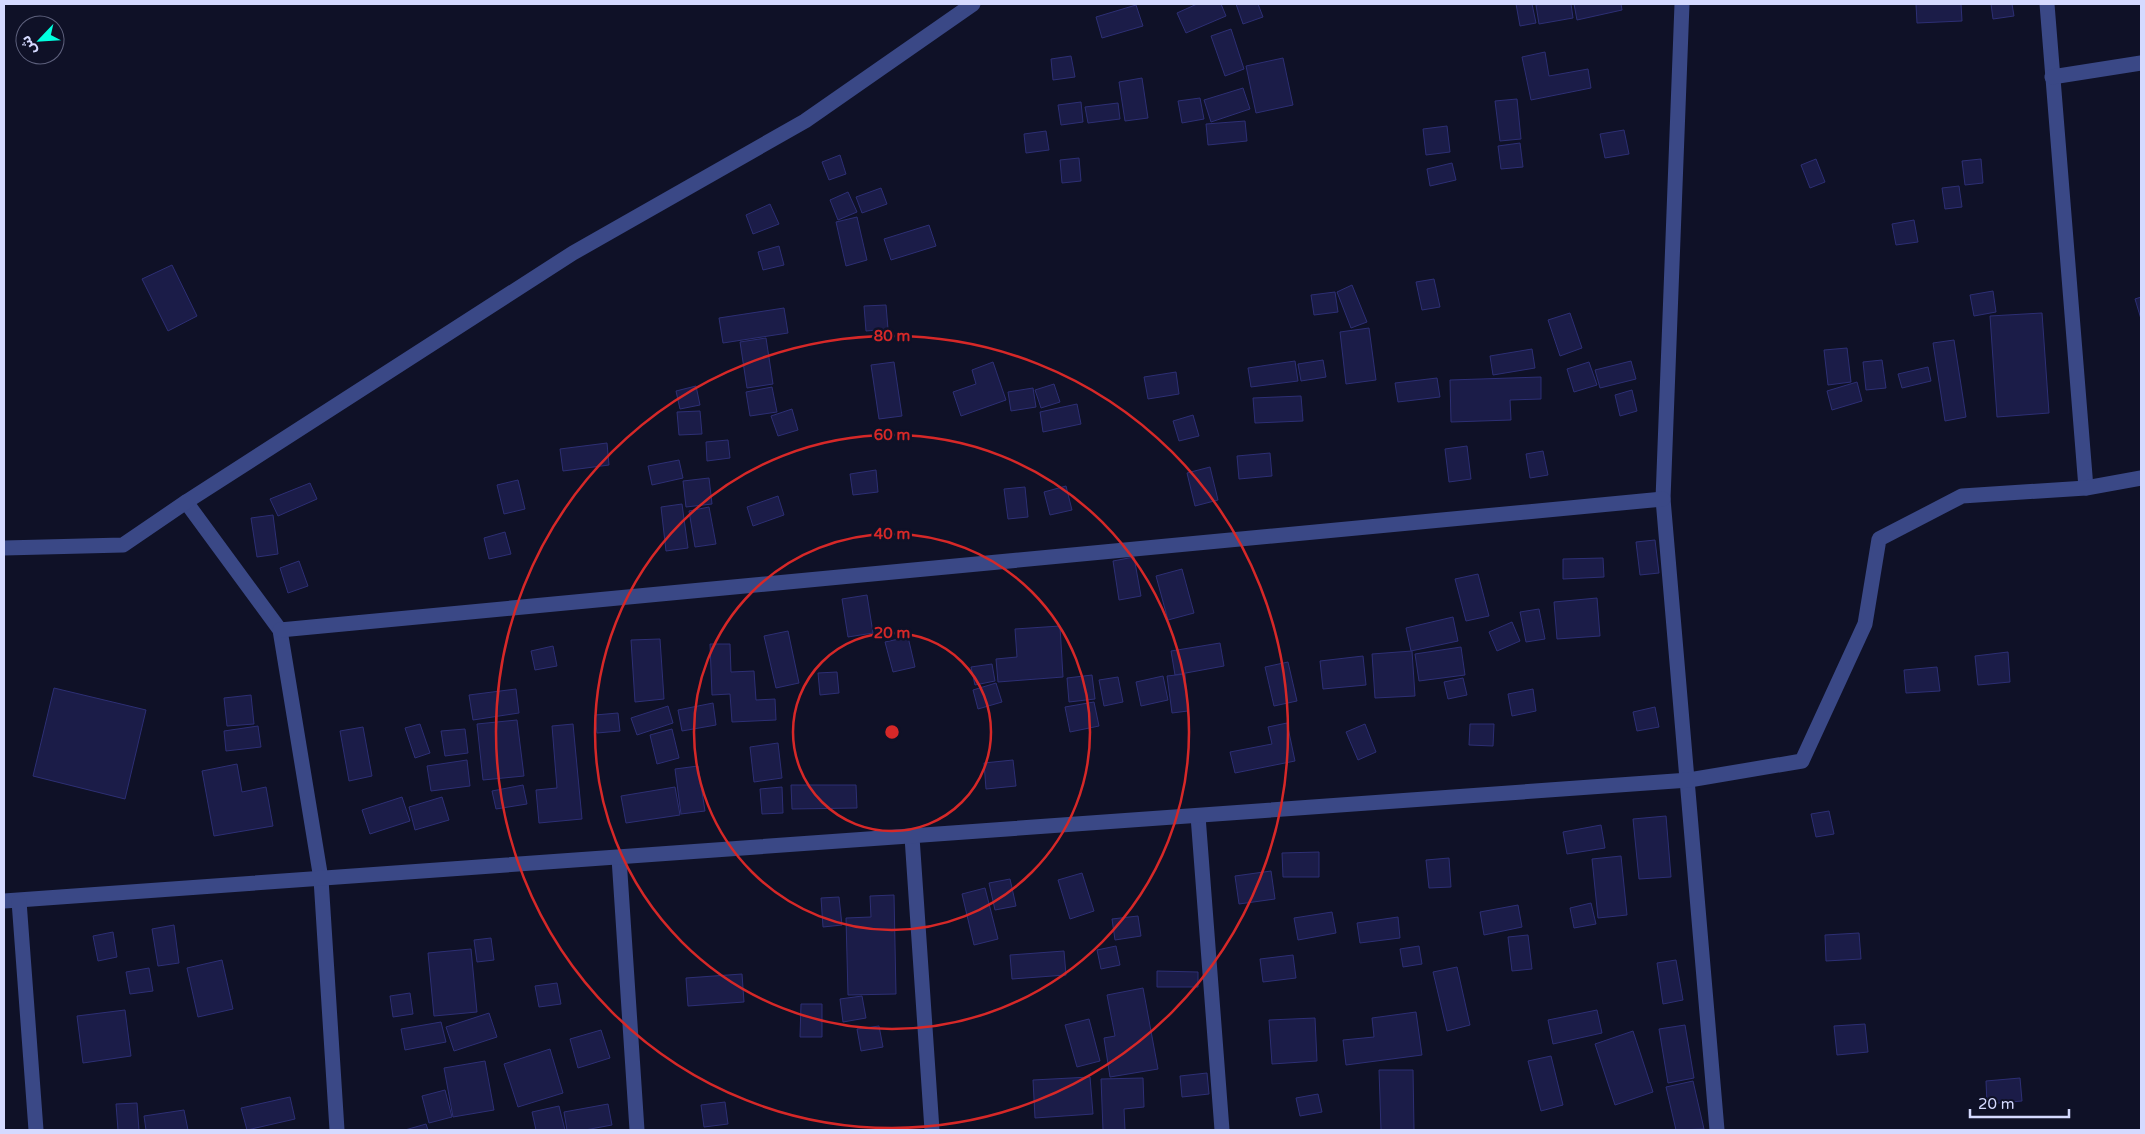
<svg xmlns="http://www.w3.org/2000/svg" width="2145" height="1134" font-family="'Varela Round','Noto Sans Arabic',sans-serif">
<style>
.building{fill:#1b1c48;stroke:#2d2f74}
.lines{fill:none;stroke-linecap:round;stroke-linejoin:round}
.minor{stroke:#3a4886;stroke-width:15}
.ring{fill:none;stroke:#d62828;stroke-width:2.5}
.centre{fill:#d62828;stroke:#0f1127;stroke-width:2.5}
.ring-label{font-size:15px;text-anchor:middle;font-weight:bold;fill:#d62828;stroke:#0f1127;stroke-width:5;stroke-linejoin:round;paint-order:stroke}
</style>
<rect width="100%" height="100%" fill="#0f1127"/>
<g class="building">
<polygon points="1197,4 1221,4 1226,16 1186,33 1177,13"/>
<polygon points="1236,4 1258,4 1263,17 1243,24"/>
<polygon points="1516,4 1532,4 1536,23 1520,26"/>
<polygon points="1542,4 1571,4 1573,18 1539,24 1536,5"/>
<polygon points="1574,4 1621,4 1622,10 1577,20"/>
<polygon points="1916,4 1961,4 1962,21 1917,23"/>
<polygon points="1991,4 2012,4 2014,16 1993,19"/>
<polygon points="1136,5 1143,26 1102,38 1096,17"/>
<polygon points="1231,29 1244,69 1225,76 1211,36"/>
<polygon points="1545,52 1549,76 1588,69 1591,88 1531,100 1522,57"/>
<polygon points="1071,56 1075,77 1053,80 1051,59"/>
<polygon points="1283,58 1293,105 1256,113 1246,66"/>
<polygon points="1142,78 1148,118 1125,121 1119,82"/>
<polygon points="1243,88 1250,109 1211,122 1204,100"/>
<polygon points="1200,98 1204,119 1182,123 1178,101"/>
<polygon points="1517,99 1521,139 1500,141 1495,101"/>
<polygon points="1081,102 1083,122 1061,125 1058,105"/>
<polygon points="1118,103 1120,119 1088,123 1085,107"/>
<polygon points="1245,121 1247,141 1208,145 1206,124"/>
<polygon points="1447,126 1450,152 1426,155 1423,129"/>
<polygon points="1624,130 1629,154 1605,158 1600,134"/>
<polygon points="1046,131 1049,150 1026,153 1024,134"/>
<polygon points="1520,143 1523,167 1501,169 1498,146"/>
<polygon points="840,155 846,174 829,180 822,162"/>
<polygon points="1079,158 1081,181 1062,183 1060,160"/>
<polygon points="1816,159 1825,182 1810,188 1801,165"/>
<polygon points="1981,159 1983,183 1965,185 1962,161"/>
<polygon points="1452,163 1456,180 1430,186 1427,169"/>
<polygon points="1959,186 1962,207 1945,209 1942,188"/>
<polygon points="881,188 887,204 862,213 856,197"/>
<polygon points="848,192 857,212 838,220 830,200"/>
<polygon points="770,204 779,224 753,234 746,215"/>
<polygon points="857,217 867,260 846,266 836,222"/>
<polygon points="1914,220 1918,242 1896,245 1892,224"/>
<polygon points="929,225 936,246 891,260 884,239"/>
<polygon points="779,246 784,265 763,270 758,252"/>
<polygon points="172,265 197,316 168,331 142,279"/>
<polygon points="1434,279 1440,307 1422,310 1416,282"/>
<polygon points="1352,285 1367,322 1351,328 1337,292"/>
<polygon points="1993,291 1996,312 1974,316 1970,295"/>
<polygon points="1335,292 1338,312 1314,315 1311,295"/>
<polygon points="2141,297 2141,319 2135,299"/>
<polygon points="886,305 888,329 866,331 864,306"/>
<polygon points="784,308 788,333 723,343 719,318"/>
<polygon points="1570,313 1582,348 1560,356 1548,320"/>
<polygon points="2042,313 2049,413 1997,417 1990,316"/>
<polygon points="1369,328 1376,380 1346,384 1340,332"/>
<polygon points="766,338 773,384 747,388 740,342"/>
<polygon points="1954,340 1966,417 1945,421 1933,343"/>
<polygon points="1847,348 1851,382 1828,385 1824,350"/>
<polygon points="1532,349 1535,368 1493,375 1490,356"/>
<polygon points="1323,360 1326,377 1301,381 1298,364"/>
<polygon points="1882,360 1886,388 1866,390 1863,362"/>
<polygon points="1295,361 1298,381 1251,387 1248,368"/>
<polygon points="1631,361 1636,379 1600,388 1595,370"/>
<polygon points="894,362 902,416 879,419 871,365"/>
<polygon points="993,362 1006,400 961,416 953,392 976,384 972,370"/>
<polygon points="1589,362 1597,385 1574,392 1567,369"/>
<polygon points="1928,367 1931,381 1902,388 1898,374"/>
<polygon points="1176,372 1179,394 1148,399 1144,377"/>
<polygon points="1541,377 1541,399 1510,400 1511,420 1451,422 1450,380"/>
<polygon points="1437,378 1440,397 1398,402 1395,383"/>
<polygon points="1857,382 1862,401 1832,410 1827,391"/>
<polygon points="1054,384 1060,402 1041,408 1035,390"/>
<polygon points="696,386 700,405 680,409 676,391"/>
<polygon points="772,387 777,412 750,416 746,392"/>
<polygon points="1033,388 1036,407 1011,411 1008,392"/>
<polygon points="1632,390 1637,411 1620,416 1615,395"/>
<polygon points="1301,396 1303,421 1255,423 1253,398"/>
<polygon points="1077,404 1081,424 1043,432 1040,412"/>
<polygon points="792,409 798,430 778,436 771,416"/>
<polygon points="700,411 702,434 679,435 677,412"/>
<polygon points="1193,415 1199,436 1179,441 1173,421"/>
<polygon points="728,440 730,458 707,461 706,442"/>
<polygon points="607,443 609,465 563,471 560,449"/>
<polygon points="1467,446 1471,479 1449,482 1445,449"/>
<polygon points="1543,451 1548,475 1530,478 1526,454"/>
<polygon points="1270,453 1272,476 1239,479 1237,456"/>
<polygon points="679,460 683,478 652,485 648,466"/>
<polygon points="1210,467 1218,500 1195,506 1187,473"/>
<polygon points="876,470 878,492 853,495 850,474"/>
<polygon points="709,478 712,504 686,507 683,481"/>
<polygon points="518,480 525,509 504,514 497,485"/>
<polygon points="310,483 317,499 278,516 270,499"/>
<polygon points="1066,486 1072,510 1050,515 1044,492"/>
<polygon points="1025,487 1028,517 1008,519 1004,489"/>
<polygon points="778,496 784,515 753,526 747,507"/>
<polygon points="682,504 688,548 666,551 661,507"/>
<polygon points="709,507 716,544 695,547 689,511"/>
<polygon points="273,515 278,554 257,557 251,518"/>
<polygon points="505,532 511,554 489,559 484,538"/>
<polygon points="1655,540 1659,573 1640,575 1636,542"/>
<polygon points="1134,557 1141,596 1119,600 1113,561"/>
<polygon points="1603,558 1604,577 1563,579 1563,559"/>
<polygon points="299,561 308,586 288,593 280,568"/>
<polygon points="1182,569 1194,613 1168,620 1156,576"/>
<polygon points="1478,574 1489,616 1466,621 1455,579"/>
<polygon points="867,595 873,633 848,637 842,599"/>
<polygon points="1597,598 1600,636 1557,639 1554,602"/>
<polygon points="1539,609 1545,639 1526,642 1520,612"/>
<polygon points="1453,617 1458,641 1411,651 1406,628"/>
<polygon points="1512,622 1520,641 1497,651 1489,632"/>
<polygon points="1060,626 1063,677 998,682 996,659 1017,657 1015,629"/>
<polygon points="788,631 799,683 776,688 764,636"/>
<polygon points="908,637 915,667 893,672 885,642"/>
<polygon points="660,639 664,699 635,702 631,640"/>
<polygon points="1220,643 1224,666 1175,675 1171,651"/>
<polygon points="710,644 730,644 731,672 754,671 756,700 775,699 776,720 732,722 730,694 712,695"/>
<polygon points="553,646 557,666 535,670 531,651"/>
<polygon points="1461,647 1465,675 1419,681 1415,654"/>
<polygon points="1412,651 1415,696 1375,698 1372,654"/>
<polygon points="2008,652 2010,682 1978,685 1975,656"/>
<polygon points="1363,656 1366,685 1323,689 1320,661"/>
<polygon points="1288,662 1297,701 1274,706 1265,667"/>
<polygon points="992,664 995,681 975,685 971,667"/>
<polygon points="1937,667 1940,691 1906,693 1904,670"/>
<polygon points="837,672 839,693 820,695 818,673"/>
<polygon points="1185,674 1188,711 1172,713 1167,676"/>
<polygon points="1092,675 1095,699 1069,702 1067,678"/>
<polygon points="1163,676 1168,700 1141,706 1136,682"/>
<polygon points="1118,677 1123,702 1104,706 1099,680"/>
<polygon points="1463,678 1467,695 1448,699 1444,682"/>
<polygon points="996,683 1002,702 978,709 973,690"/>
<polygon points="54,688 146,710 125,799 33,776"/>
<polygon points="516,689 519,713 473,720 469,695"/>
<polygon points="1533,689 1536,711 1512,716 1508,694"/>
<polygon points="251,695 254,724 227,726 224,698"/>
<polygon points="1094,702 1099,726 1070,732 1065,707"/>
<polygon points="713,703 716,725 682,731 678,710"/>
<polygon points="668,706 673,723 637,735 631,718"/>
<polygon points="1655,707 1659,727 1637,731 1633,712"/>
<polygon points="618,713 620,731 597,733 595,715"/>
<polygon points="517,720 524,776 483,780 477,724"/>
<polygon points="1287,723 1295,761 1235,773 1230,752 1272,744 1268,727"/>
<polygon points="420,724 430,753 415,758 405,728"/>
<polygon points="573,724 582,819 539,823 536,790 557,788 552,726"/>
<polygon points="1365,724 1376,752 1358,760 1346,732"/>
<polygon points="1470,724 1494,724 1493,746 1469,745"/>
<polygon points="258,726 261,747 226,751 224,731"/>
<polygon points="363,727 372,776 349,781 340,731"/>
<polygon points="465,729 468,753 445,756 441,731"/>
<polygon points="672,729 679,758 657,764 650,735"/>
<polygon points="778,743 782,778 754,782 750,747"/>
<polygon points="467,760 470,786 431,791 427,766"/>
<polygon points="1013,760 1016,786 986,789 984,763"/>
<polygon points="237,764 242,792 266,787 273,826 214,836 202,771"/>
<polygon points="698,766 705,811 681,814 675,769"/>
<polygon points="523,785 527,804 496,809 492,791"/>
<polygon points="791,785 856,785 857,808 792,809"/>
<polygon points="675,787 680,815 626,823 621,796"/>
<polygon points="782,787 783,813 762,814 760,789"/>
<polygon points="402,797 410,821 370,834 362,810"/>
<polygon points="442,797 449,820 415,830 409,807"/>
<polygon points="1829,811 1834,834 1816,837 1811,814"/>
<polygon points="1666,816 1671,877 1639,879 1633,819"/>
<polygon points="1601,825 1605,848 1567,854 1563,832"/>
<polygon points="1319,852 1319,877 1283,877 1282,853"/>
<polygon points="1621,856 1627,915 1598,918 1592,859"/>
<polygon points="1449,858 1451,887 1429,888 1426,860"/>
<polygon points="1271,871 1275,899 1239,904 1235,876"/>
<polygon points="1082,873 1094,911 1070,919 1058,880"/>
<polygon points="1010,879 1016,906 995,910 989,883"/>
<polygon points="985,888 998,939 974,945 962,894"/>
<polygon points="894,895 896,994 848,995 846,918 871,917 870,896"/>
<polygon points="839,897 842,925 823,927 821,898"/>
<polygon points="1591,903 1596,924 1574,928 1570,908"/>
<polygon points="1518,905 1522,927 1484,935 1480,912"/>
<polygon points="1332,912 1336,933 1298,940 1294,918"/>
<polygon points="1138,916 1141,936 1115,940 1112,919"/>
<polygon points="1398,917 1400,938 1360,943 1357,923"/>
<polygon points="174,925 179,963 158,966 152,929"/>
<polygon points="113,932 117,957 98,961 93,936"/>
<polygon points="1859,933 1861,959 1826,961 1825,935"/>
<polygon points="1528,935 1532,969 1512,971 1508,937"/>
<polygon points="491,938 494,960 477,962 474,940"/>
<polygon points="1116,946 1120,965 1101,969 1097,950"/>
<polygon points="1419,946 1422,964 1403,967 1400,949"/>
<polygon points="471,949 477,1012 434,1016 428,953"/>
<polygon points="1064,951 1066,975 1012,979 1010,955"/>
<polygon points="1293,955 1296,978 1263,982 1260,959"/>
<polygon points="222,960 233,1009 198,1017 187,968"/>
<polygon points="1676,960 1683,1000 1663,1004 1657,963"/>
<polygon points="1457,967 1470,1025 1447,1031 1433,972"/>
<polygon points="149,968 153,991 130,994 126,972"/>
<polygon points="1157,971 1198,972 1198,987 1157,987"/>
<polygon points="742,974 744,1002 688,1006 686,978"/>
<polygon points="557,983 561,1004 539,1007 535,986"/>
<polygon points="1143,988 1158,1069 1110,1077 1104,1038 1115,1036 1107,995"/>
<polygon points="410,993 413,1014 393,1017 390,996"/>
<polygon points="862,996 866,1018 843,1022 840,999"/>
<polygon points="801,1004 822,1004 822,1037 800,1037"/>
<polygon points="125,1010 131,1056 83,1063 77,1016"/>
<polygon points="1597,1010 1602,1033 1553,1044 1548,1020"/>
<polygon points="1416,1012 1422,1055 1346,1065 1343,1040 1374,1037 1372,1018"/>
<polygon points="489,1013 497,1037 454,1051 446,1027"/>
<polygon points="1315,1018 1317,1061 1272,1064 1269,1020"/>
<polygon points="1089,1019 1100,1061 1077,1067 1065,1025"/>
<polygon points="441,1022 446,1042 405,1050 401,1029"/>
<polygon points="1865,1024 1868,1052 1837,1055 1834,1026"/>
<polygon points="1685,1025 1694,1078 1668,1083 1659,1029"/>
<polygon points="879,1026 883,1047 861,1051 857,1029"/>
<polygon points="601,1030 610,1058 578,1068 570,1039"/>
<polygon points="1633,1031 1653,1092 1615,1105 1595,1044"/>
<polygon points="550,1049 563,1093 518,1107 504,1064"/>
<polygon points="1551,1056 1563,1105 1541,1111 1528,1061"/>
<polygon points="485,1061 494,1110 453,1117 444,1068"/>
<polygon points="1379,1070 1413,1070 1414,1130 1381,1130"/>
<polygon points="1207,1073 1209,1094 1182,1097 1180,1076"/>
<polygon points="1090,1077 1093,1114 1035,1118 1033,1080"/>
<polygon points="1143,1078 1144,1107 1124,1109 1125,1130 1103,1130 1101,1079"/>
<polygon points="2020,1078 2022,1101 1987,1104 1986,1081"/>
<polygon points="1693,1081 1704,1129 1676,1130 1666,1087"/>
<polygon points="445,1090 452,1117 429,1123 422,1096"/>
<polygon points="1318,1094 1322,1112 1300,1116 1296,1098"/>
<polygon points="290,1097 295,1119 247,1130 241,1108"/>
<polygon points="725,1102 728,1124 704,1127 701,1105"/>
<polygon points="137,1103 139,1130 118,1130 116,1104"/>
<polygon points="608,1104 612,1125 585,1130 567,1130 564,1112"/>
<polygon points="559,1106 565,1130 536,1130 532,1112"/>
<polygon points="184,1110 188,1130 146,1130 144,1116"/>
<polygon points="426,1124 428,1130 405,1130"/>
</g>
<g class="lines">
<g class="minor">
<polyline points="1682,4 1663,499 1717,1130"/>
<polyline points="2047,4 2086,488"/>
<polyline points="2052,77 2141,63"/>
<polyline points="186,502 280,630 321,879 337,1130"/>
<polyline points="4,548 123,545 186,502 573,253 805,121 973,4"/>
<polyline points="280,630 1663,499"/>
<polyline points="1198,816 1222,1130"/>
<polyline points="912,837 932,1130"/>
<polyline points="619,858 637,1130"/>
<polyline points="4,901 1689,780 1802,761 1865,624 1879,539 1962,496 2086,488 2141,478"/>
<polyline points="19,901 36,1130"/>
</g>
</g>
<g class="ring">
<circle cx="892" cy="732" r="99"/>
<circle cx="892" cy="732" r="198"/>
<circle cx="892" cy="732" r="297"/>
<circle cx="892" cy="732" r="396"/>
</g>
<circle cx="892" cy="732" r="8" class="centre"/>
<g class="ring-label">
<text x="892" y="341">80 m</text>
<text x="892" y="440">60 m</text>
<text x="892" y="539">40 m</text>
<text x="892" y="638">20 m</text>
</g>
<rect width="2145" height="1134" fill="none" stroke="#d5daff" stroke-width="10"/>
<g transform="translate(40 40) rotate(245)"><circle r="24" fill="#0f1127" stroke="#5e617d"/>
<path d="M0-4L9 19L0 12L-9 19Z" fill="#01ffdf"/>
<text y="-8" font-size="14" font-weight="bold" text-anchor="middle" fill="#d5daff">ش</text>
</g>
<path d="M1970 1109v8h99v-8" fill="none" stroke="#d5daff" stroke-width="2.5"/>
<text x="1978" y="1109" font-size="15" fill="#d5daff" stroke="#0f1127" stroke-width="4" paint-order="stroke">20 m</text>
</svg>
